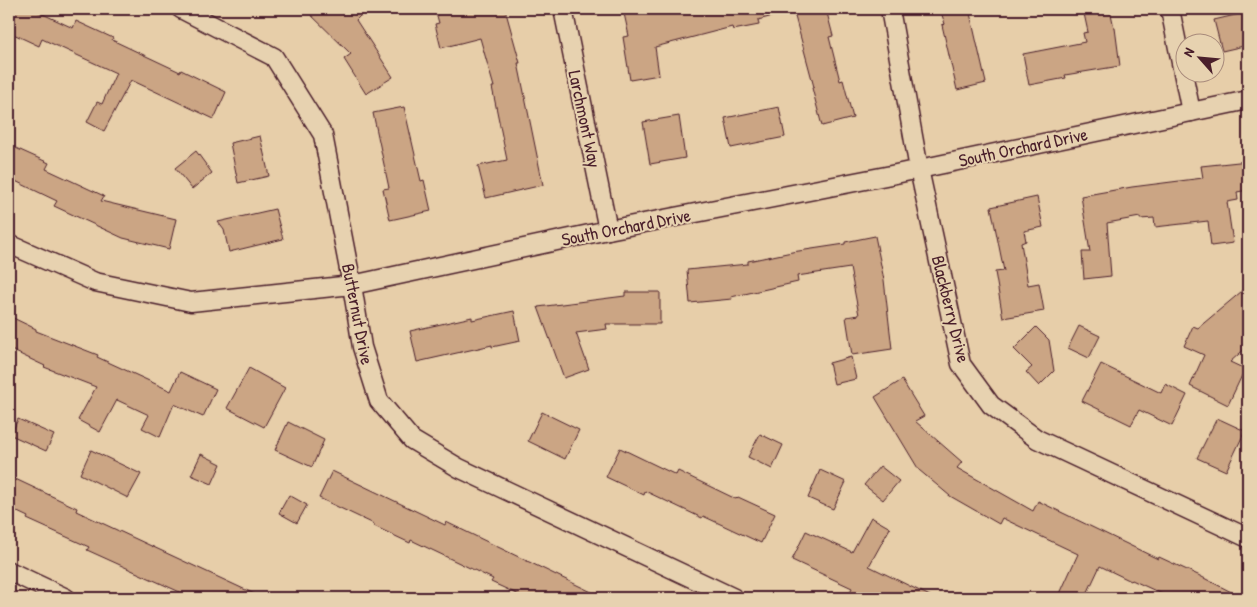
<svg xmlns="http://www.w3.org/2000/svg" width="1257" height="607" font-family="'Patrick Hand',sans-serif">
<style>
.building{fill:#cba584;stroke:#4a1f2b}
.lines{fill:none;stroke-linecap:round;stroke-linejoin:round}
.minor-casing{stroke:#4a1f2b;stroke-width:21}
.minor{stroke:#e7d2b0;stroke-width:18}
.labels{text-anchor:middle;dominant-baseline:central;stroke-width:4;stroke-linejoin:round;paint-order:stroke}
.street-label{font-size:18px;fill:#4a1f2b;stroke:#e7d2b0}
</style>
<rect width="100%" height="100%" fill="#e7cea9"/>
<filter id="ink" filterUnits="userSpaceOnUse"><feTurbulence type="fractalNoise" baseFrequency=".02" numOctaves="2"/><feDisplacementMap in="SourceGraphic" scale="10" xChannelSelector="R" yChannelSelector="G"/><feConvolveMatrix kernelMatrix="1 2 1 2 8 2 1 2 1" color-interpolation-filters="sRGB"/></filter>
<g filter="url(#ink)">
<g class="building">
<polygon points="9,9 32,9 73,28 76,21 113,38 112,40 180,72 181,70 226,92 214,119 131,80 104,131 87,122 97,102 102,104 116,73 42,39 39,46 9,32"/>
<polygon points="305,9 367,9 356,20 393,77 366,94 344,59 351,54"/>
<polygon points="435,9 505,9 520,63 518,63 543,185 486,198 478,166 507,160 492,87 494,87 480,38 441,48 435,24 439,23"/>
<polygon points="623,9 776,9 777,15 758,20 759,25 733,30 732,27 655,47 659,75 630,80 623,37 629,36"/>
<polygon points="793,9 826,9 833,36 829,37 840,81 843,80 853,118 822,126 812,88 814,87"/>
<polygon points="940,9 969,9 986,83 957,90 942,25 945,24"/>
<polygon points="1083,9 1110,9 1114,28 1115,28 1120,66 1065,75 1066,78 1029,85 1023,54 1085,42 1083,33 1088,32"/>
<polygon points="1248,12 1248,45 1222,51 1214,20"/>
<polygon points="404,107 421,181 424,180 431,211 390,220 383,189 389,188 373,113"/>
<polygon points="779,107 785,137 731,148 725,118"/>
<polygon points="679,116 685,158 650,164 643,122"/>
<polygon points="260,136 269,176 238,183 230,143"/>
<polygon points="9,145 49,163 46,169 104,196 101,201 176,219 169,249 123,238 54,206 57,201 9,178"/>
<polygon points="196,151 212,173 192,189 175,168"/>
<polygon points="1248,161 1248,190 1237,192 1238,200 1227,202 1233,243 1211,246 1208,221 1155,227 1154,218 1140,219 1140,217 1107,223 1111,276 1084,279 1082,252 1090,252 1081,196 1132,187 1203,178 1201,166"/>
<polygon points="1037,197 1043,227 1024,231 1026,241 1021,243 1028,285 1039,283 1044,311 1003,318 995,272 1004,271 991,207"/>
<polygon points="275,209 283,239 229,252 224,230 218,222"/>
<polygon points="875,236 884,280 892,349 852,355 846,317 859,315 850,268 797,276 798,282 731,297 732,299 690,303 687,270 748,264 748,261 792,252 845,244 845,242"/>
<polygon points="1248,286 1248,346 1230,362 1245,369 1228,405 1190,386 1204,355 1184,346 1193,326 1198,328"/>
<polygon points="625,292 660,292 660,324 606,324 607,329 576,333 589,369 564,378 538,307 625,296"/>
<polygon points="514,311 520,341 492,347 492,345 417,362 410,331 472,317 472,320"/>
<polygon points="9,316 36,329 36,331 98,355 97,357 171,391 180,372 216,389 203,417 174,404 160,437 142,428 149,415 117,400 100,432 78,420 96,387 44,367 45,366 9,349"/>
<polygon points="1079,326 1100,336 1089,358 1068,348"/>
<polygon points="1036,327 1049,340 1054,371 1039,386 1026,372 1032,367 1014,349"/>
<polygon points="851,357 856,379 834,384 829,363"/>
<polygon points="1101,364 1161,393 1165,384 1187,395 1172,426 1139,410 1131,425 1082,401"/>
<polygon points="249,368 285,388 264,427 227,408"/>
<polygon points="902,380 924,416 915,421 962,462 957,468 1033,511 1038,501 1158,559 1159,557 1198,575 1243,598 1171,598 1132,580 1131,581 1100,566 1085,598 1058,598 1078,554 1002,518 999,524 950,496 919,470 875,397"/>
<polygon points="542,412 579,430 565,459 528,441"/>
<polygon points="1217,418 1245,431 1226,471 1197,458"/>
<polygon points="18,419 54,435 46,451 11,435"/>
<polygon points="288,422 324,440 312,467 275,450"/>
<polygon points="760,434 783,445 772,469 748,457"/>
<polygon points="620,448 676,475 678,471 736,499 738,497 775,514 761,543 703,516 702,518 645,491 644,495 606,477"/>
<polygon points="91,450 141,474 128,498 80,474"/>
<polygon points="201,454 221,464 212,484 191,475"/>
<polygon points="880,466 899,481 883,500 864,485"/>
<polygon points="820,470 846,482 833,509 808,498"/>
<polygon points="332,471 445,525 446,522 604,598 526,598 491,582 493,579 411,540 410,543 374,526 374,524 319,498"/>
<polygon points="9,476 77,508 76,511 263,598 193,598 87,550 89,547 27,519 28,517 9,508"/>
<polygon points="289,495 307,505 297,523 279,513"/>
<polygon points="871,517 890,528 869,566 934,598 863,598 850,592 852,588 792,560 806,531 852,552"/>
</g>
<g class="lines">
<g class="minor-casing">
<g id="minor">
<polyline points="181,9 274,57 323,135 352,285 362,347 379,401 412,440 459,468 734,598"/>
<polyline points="563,9 608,230"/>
<polyline points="890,9 919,169 961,364 991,405 1037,439 1248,538"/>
<polyline points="1170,9 1191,112"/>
<polyline points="9,244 95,282 191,302 352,285 608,230 891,175 1248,100"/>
<polyline points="9,571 66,598"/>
</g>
</g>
<use href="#minor" class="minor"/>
</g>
</g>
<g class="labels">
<g class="street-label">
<text transform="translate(585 119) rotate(78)">Larchmont Way</text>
<text transform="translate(1023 147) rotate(-12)">South Orchard Drive</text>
<text transform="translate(626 227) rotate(-11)">South Orchard Drive</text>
<text transform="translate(951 309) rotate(76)">Blackberry Drive</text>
<text transform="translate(358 314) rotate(79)">Butternut Drive</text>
</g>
</g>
<rect width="1257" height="607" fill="none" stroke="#e7d2b0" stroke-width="30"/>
<rect x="15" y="15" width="1227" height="577" fill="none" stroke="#4a1f2b" stroke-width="2" filter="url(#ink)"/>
<g transform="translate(1200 58) rotate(297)"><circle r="24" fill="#e7d2b0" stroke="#a88a7b"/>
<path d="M0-4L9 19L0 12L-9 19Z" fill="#4a1f2b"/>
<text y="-8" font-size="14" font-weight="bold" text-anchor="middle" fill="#4a1f2b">N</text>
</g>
</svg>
